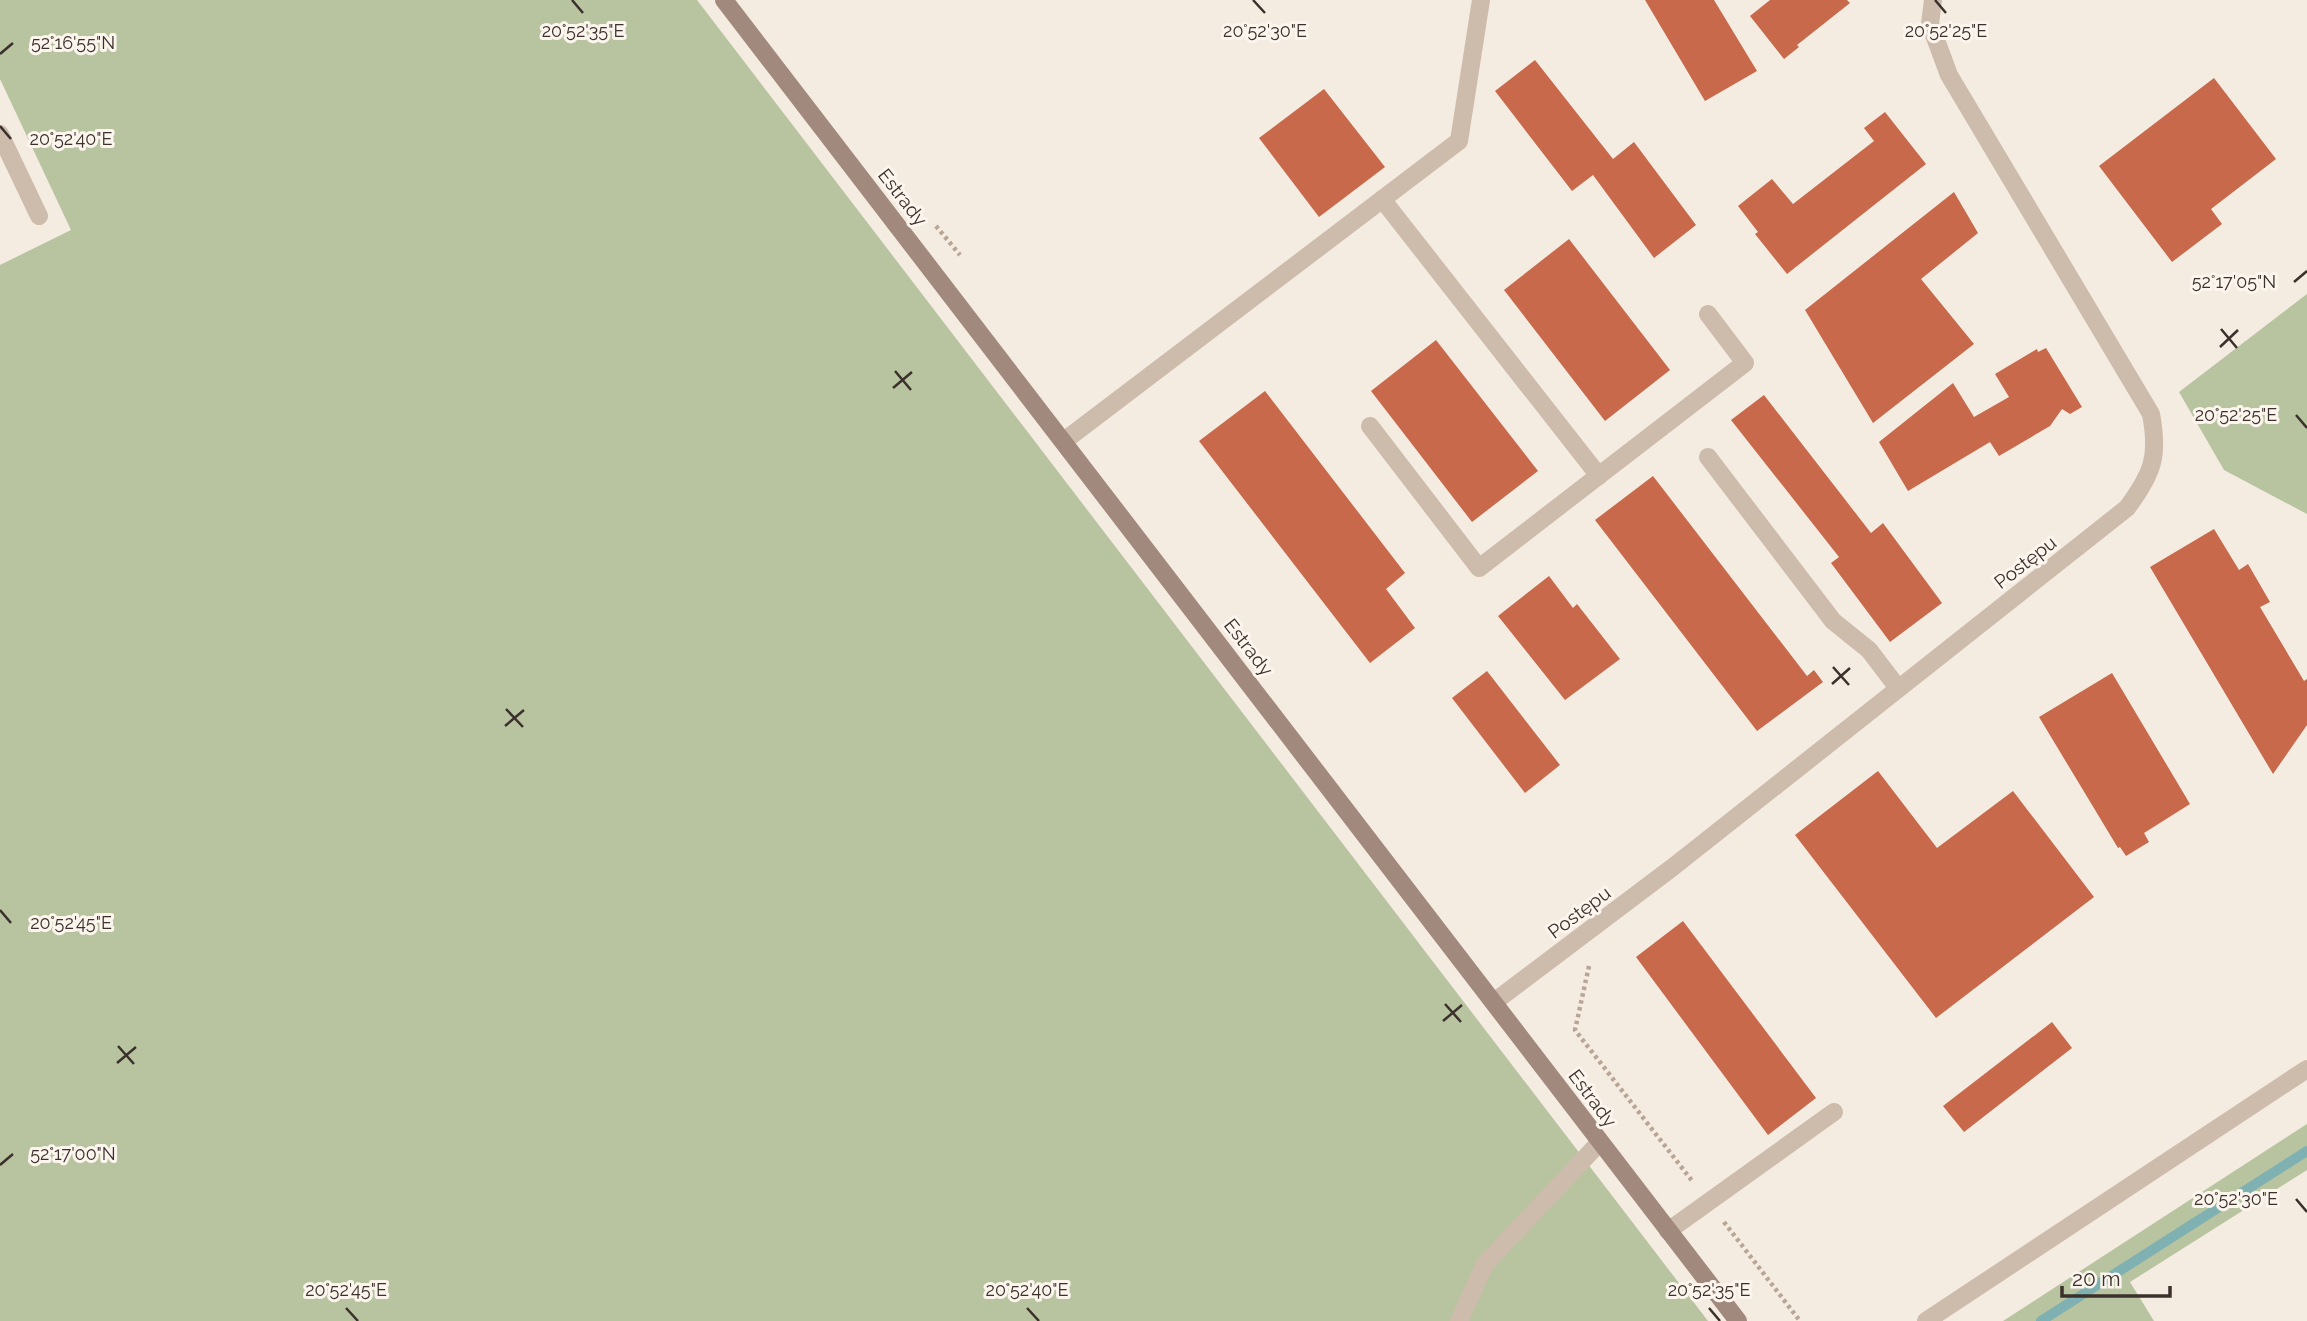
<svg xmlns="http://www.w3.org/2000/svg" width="2307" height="1321" font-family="Raleway,sans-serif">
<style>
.green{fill:#b8c4a0}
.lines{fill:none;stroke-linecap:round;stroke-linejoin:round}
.stream{stroke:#7fb0b2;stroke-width:10}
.building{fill:#c8694b}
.path{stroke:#b9a596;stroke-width:4.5;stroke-dasharray:3.5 3.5;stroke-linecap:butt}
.lane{stroke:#cdbbac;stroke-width:18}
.street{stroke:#cdbbac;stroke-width:18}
.secondary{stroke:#a18a7d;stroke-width:18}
.ticks{fill:none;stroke:#3b302b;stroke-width:2.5}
.labels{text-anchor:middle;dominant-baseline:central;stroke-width:6;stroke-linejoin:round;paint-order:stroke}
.street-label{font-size:19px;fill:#3b302b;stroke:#fbf5ee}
.ticks-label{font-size:18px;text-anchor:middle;fill:#3b302b;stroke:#fbf5ee;stroke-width:6;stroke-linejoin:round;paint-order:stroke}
</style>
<rect width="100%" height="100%" fill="#f4ebe1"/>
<g class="green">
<polygon points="0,0 697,0 1708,1321 0,1321 0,265 71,230 0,79"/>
<polygon points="2307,294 2307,514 2224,470 2179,392"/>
<polygon points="2307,1124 2307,1170 2130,1282 2154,1321 2003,1321"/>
</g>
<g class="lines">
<polyline class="stream" points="2041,1321 2307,1151"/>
</g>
<g class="building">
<polygon points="1645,0 1714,0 1757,71 1705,101"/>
<polygon points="1770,0 1847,0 1850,3 1797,45 1799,47 1784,59 1750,16"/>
<polygon points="1535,60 1613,159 1634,142 1696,225 1654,258 1593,175 1572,191 1495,91"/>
<polygon points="2214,78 2276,159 2211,209 2222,224 2172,262 2099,166"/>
<polygon points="1324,89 1385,167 1319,217 1259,138"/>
<polygon points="1885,112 1926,164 1787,274 1755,234 1758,232 1738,206 1772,179 1793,204 1874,141 1864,128"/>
<polygon points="1954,192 1978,233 1921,279 1974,344 1873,423 1805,310"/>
<polygon points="1569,239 1670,370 1605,421 1504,290"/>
<polygon points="1436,340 1538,471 1472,522 1371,391"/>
<polygon points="2046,348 2082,407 2070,414 2062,409 2050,426 1999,456 1990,442 1908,491 1879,442 1953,383 1974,417 2009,397 1995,374 2037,349 2038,352"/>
<polygon points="1265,391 1405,573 1386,589 1415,628 1370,663 1199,441"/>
<polygon points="1764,395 1871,533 1883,523 1942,603 1890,642 1831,563 1839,557 1731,420"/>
<polygon points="1653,476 1807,676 1814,670 1823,682 1757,731 1595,520"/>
<polygon points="2214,529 2239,570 2248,564 2270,602 2260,607 2304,681 2307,679 2307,725 2273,774 2150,567"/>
<polygon points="1549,576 1573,608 1577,604 1620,659 1565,700 1498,616"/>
<polygon points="1487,671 1560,765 1525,793 1452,698"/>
<polygon points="2112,673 2190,804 2144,833 2149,842 2126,856 2120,847 2118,848 2039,717"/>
<polygon points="1878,771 1937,848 2013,791 2094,897 1936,1018 1795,835"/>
<polygon points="1683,921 1816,1098 1768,1135 1636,957"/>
<polygon points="2052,1022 2072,1048 1964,1132 1943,1106"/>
</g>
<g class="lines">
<g class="path">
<polyline points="936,226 960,255"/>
<polyline points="1589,966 1575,1030 1693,1182"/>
<polyline points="1724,1222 1800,1321"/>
</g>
<g class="lane">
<polyline points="0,134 39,216"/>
<polyline points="1382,199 1599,476"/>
<polyline points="1370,426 1479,568 1745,363 1708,314"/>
<polyline points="1064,441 1459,141 1481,0"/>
<polyline points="1708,457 1833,621 1869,650 1898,688"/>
<polyline points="1668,1231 1834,1112"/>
<polyline points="1459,1321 1485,1264 1600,1142"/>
<polyline points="1926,1321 2307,1069"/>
</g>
<path class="street" d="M1494,1002L1673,867L2127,508C2153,473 2159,456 2151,414L1949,75L1930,24L1933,0"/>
<polyline class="secondary" points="724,0 1738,1321"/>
</g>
<path class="ticks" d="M572,0L583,13M1253,0L1265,13M1935,0L1946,13M0,54L13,43M0,126L11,139M2294,282L2307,271M2221,329L2237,348M2220,347L2238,330M895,371L911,390M893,388L912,372M2296,415L2307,428M1833,667L1849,685M1832,684L1850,668M506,709L523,727M505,726L524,710M0,910L11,923M1445,1004L1461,1022M1443,1021L1462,1005M118,1046L134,1064M117,1063L136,1047M0,1165L13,1154M2296,1199L2307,1212M346,1308L358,1321M1027,1308L1039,1321M1709,1308L1720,1321"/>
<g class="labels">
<g class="street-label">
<text transform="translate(903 197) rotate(52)">Estrady</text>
<text transform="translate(2025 562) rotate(-38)">Postępu</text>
<text transform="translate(1249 647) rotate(52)">Estrady</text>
<text transform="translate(1579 912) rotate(-37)">Postępu</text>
<text transform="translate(1593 1098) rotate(53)">Estrady</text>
</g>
</g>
<g class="ticks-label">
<text x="583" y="37">20°52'35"E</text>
<text x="1265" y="37">20°52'30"E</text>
<text x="1946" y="37">20°52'25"E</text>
<text x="73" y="49">52°16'55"N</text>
<text x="71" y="145">20°52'40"E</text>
<text x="2234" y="288">52°17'05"N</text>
<text x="2236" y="421">20°52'25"E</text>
<text x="71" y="929">20°52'45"E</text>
<text x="73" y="1160">52°17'00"N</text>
<text x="2236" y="1205">20°52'30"E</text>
<text x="346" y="1296">20°52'45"E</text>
<text x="1027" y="1296">20°52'40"E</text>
<text x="1709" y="1296">20°52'35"E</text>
</g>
<path d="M2062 1286v10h108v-10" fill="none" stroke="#3b302b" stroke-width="3.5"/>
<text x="2072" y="1286" font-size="21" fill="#3b302b" stroke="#fbf5ee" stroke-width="5" paint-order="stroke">20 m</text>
</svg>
